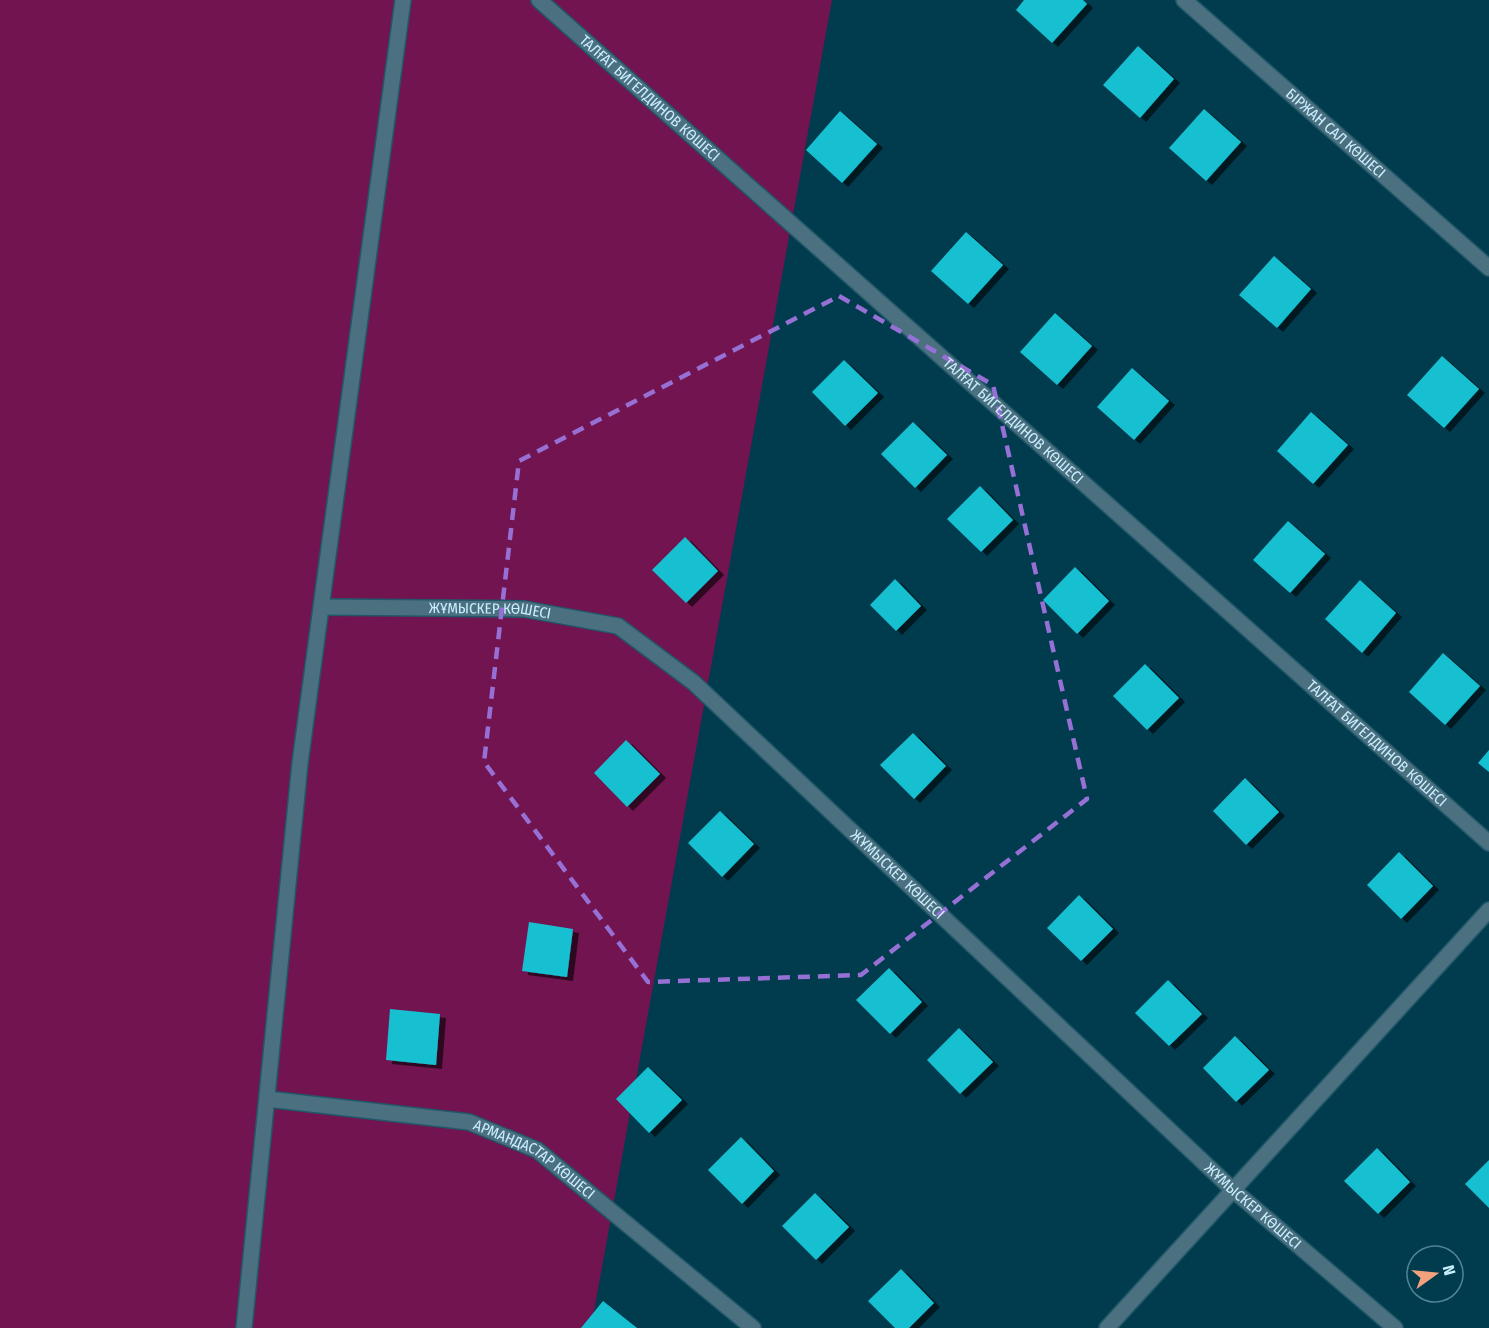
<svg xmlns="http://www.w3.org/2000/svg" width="1489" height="1328" font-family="'Fira Sans Condensed',sans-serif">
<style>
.green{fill:#711450}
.building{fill:#17c0d1;filter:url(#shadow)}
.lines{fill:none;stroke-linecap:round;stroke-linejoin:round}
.minor-casing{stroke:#20586a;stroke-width:18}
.minor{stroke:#4b707f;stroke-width:15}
.marked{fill:none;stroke:#9770d5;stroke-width:4.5;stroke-dasharray:12 8;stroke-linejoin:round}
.labels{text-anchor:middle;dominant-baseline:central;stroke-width:6;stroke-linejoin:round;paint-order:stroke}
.street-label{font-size:15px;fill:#caeefd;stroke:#003b4e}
</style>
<defs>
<filter id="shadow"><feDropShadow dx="6" dy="4" stdDeviation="0" flood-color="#0009"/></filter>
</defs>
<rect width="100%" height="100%" fill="#003b4e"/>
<polygon class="green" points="0,0 832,0 591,1328 0,1328"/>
<g class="building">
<polygon points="1024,0 1083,0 1087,4 1052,43 1016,10"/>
<polygon points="1138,46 1174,79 1140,118 1103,85"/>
<polygon points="1204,109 1241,142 1206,181 1169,148"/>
<polygon points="840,111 877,144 842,183 806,150"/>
<polygon points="966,232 1003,265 968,304 931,271"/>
<polygon points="1274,256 1311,289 1277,328 1239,295"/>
<polygon points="1055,313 1092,346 1057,385 1020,352"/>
<polygon points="1442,356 1479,389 1444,428 1407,395"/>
<polygon points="844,360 878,393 845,426 812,392"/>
<polygon points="1132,368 1169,401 1134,440 1097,407"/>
<polygon points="1311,412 1348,445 1313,484 1277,451"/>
<polygon points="913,422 947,455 915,488 881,454"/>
<polygon points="980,486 1013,520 981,552 947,519"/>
<polygon points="1288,521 1325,554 1290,593 1253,560"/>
<polygon points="685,537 718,571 686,603 652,570"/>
<polygon points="1075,567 1109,601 1077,634 1043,600"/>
<polygon points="895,579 921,606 896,631 870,605"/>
<polygon points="1360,580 1396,613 1362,653 1325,619"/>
<polygon points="1443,653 1480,686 1445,725 1409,692"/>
<polygon points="1145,664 1179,698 1147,730 1113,696"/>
<polygon points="913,733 946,766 914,799 880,765"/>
<polygon points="626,740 660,774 627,807 594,773"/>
<polygon points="1489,750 1489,772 1478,763"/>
<polygon points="1245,778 1279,812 1246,845 1213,811"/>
<polygon points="720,811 754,844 722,877 688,843"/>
<polygon points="1399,852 1433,886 1401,919 1367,885"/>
<polygon points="1079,895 1113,929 1081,961 1047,928"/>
<polygon points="529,922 573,929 567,977 522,971"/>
<polygon points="889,968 922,1002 890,1034 856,1000"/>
<polygon points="1168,980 1202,1014 1169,1046 1135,1013"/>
<polygon points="390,1009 440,1014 436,1065 386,1060"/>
<polygon points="959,1028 993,1062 960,1094 927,1060"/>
<polygon points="1235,1036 1269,1070 1236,1102 1203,1068"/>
<polygon points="648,1067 682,1100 649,1133 616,1099"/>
<polygon points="741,1137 774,1171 742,1204 708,1170"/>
<polygon points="1377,1148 1410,1182 1378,1214 1344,1181"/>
<polygon points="1489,1160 1489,1208 1465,1184"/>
<polygon points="815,1193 849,1227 816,1260 782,1226"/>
<polygon points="901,1269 934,1303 909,1328 895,1328 868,1301"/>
<polygon points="603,1301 637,1328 581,1328"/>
</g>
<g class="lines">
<g class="minor-casing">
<g id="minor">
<path id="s1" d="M539,0L1489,843"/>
<path id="s2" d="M1184,0L1489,268"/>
<path id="s3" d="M322,607L524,609L618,626L693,682L1232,1189L1395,1328"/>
<path id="s4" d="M267,1099L469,1122L537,1150L753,1328"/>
<polyline points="244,1328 300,763 403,0"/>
<polyline points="1107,1328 1489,910"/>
</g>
</g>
<use href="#minor" class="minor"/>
</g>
<path class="marked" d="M839,296L993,385L1087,799L861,975L648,982L484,762L519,461Z"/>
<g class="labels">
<g class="street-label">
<text stroke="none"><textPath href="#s1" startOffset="148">ТАЛҒАТ БИГЕЛДИНОВ КӨШЕСІ</textPath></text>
<text stroke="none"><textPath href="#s2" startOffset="202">БІРЖАН САЛ КӨШЕСІ</textPath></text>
<text stroke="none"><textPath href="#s1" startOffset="634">ТАЛҒАТ БИГЕЛДИНОВ КӨШЕСІ</textPath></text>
<text stroke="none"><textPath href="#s3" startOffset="168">ЖҰМЫСКЕР КӨШЕСІ</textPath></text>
<text stroke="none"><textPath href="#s1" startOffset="1120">ТАЛҒАТ БИГЕЛДИНОВ КӨШЕСІ</textPath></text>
<text stroke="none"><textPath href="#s3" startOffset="672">ЖҰМЫСКЕР КӨШЕСІ</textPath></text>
<text stroke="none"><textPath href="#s4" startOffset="279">АРМАНДАСТАР КӨШЕСІ</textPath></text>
<text stroke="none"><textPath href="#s3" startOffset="1158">ЖҰМЫСКЕР КӨШЕСІ</textPath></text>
</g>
</g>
<g transform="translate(1435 1274) rotate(75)"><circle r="28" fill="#003b4e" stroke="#518394" stroke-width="1.5"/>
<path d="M0-4.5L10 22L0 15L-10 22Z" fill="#f1a17b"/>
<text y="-9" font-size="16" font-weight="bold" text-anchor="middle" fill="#caeefd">N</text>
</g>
</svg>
